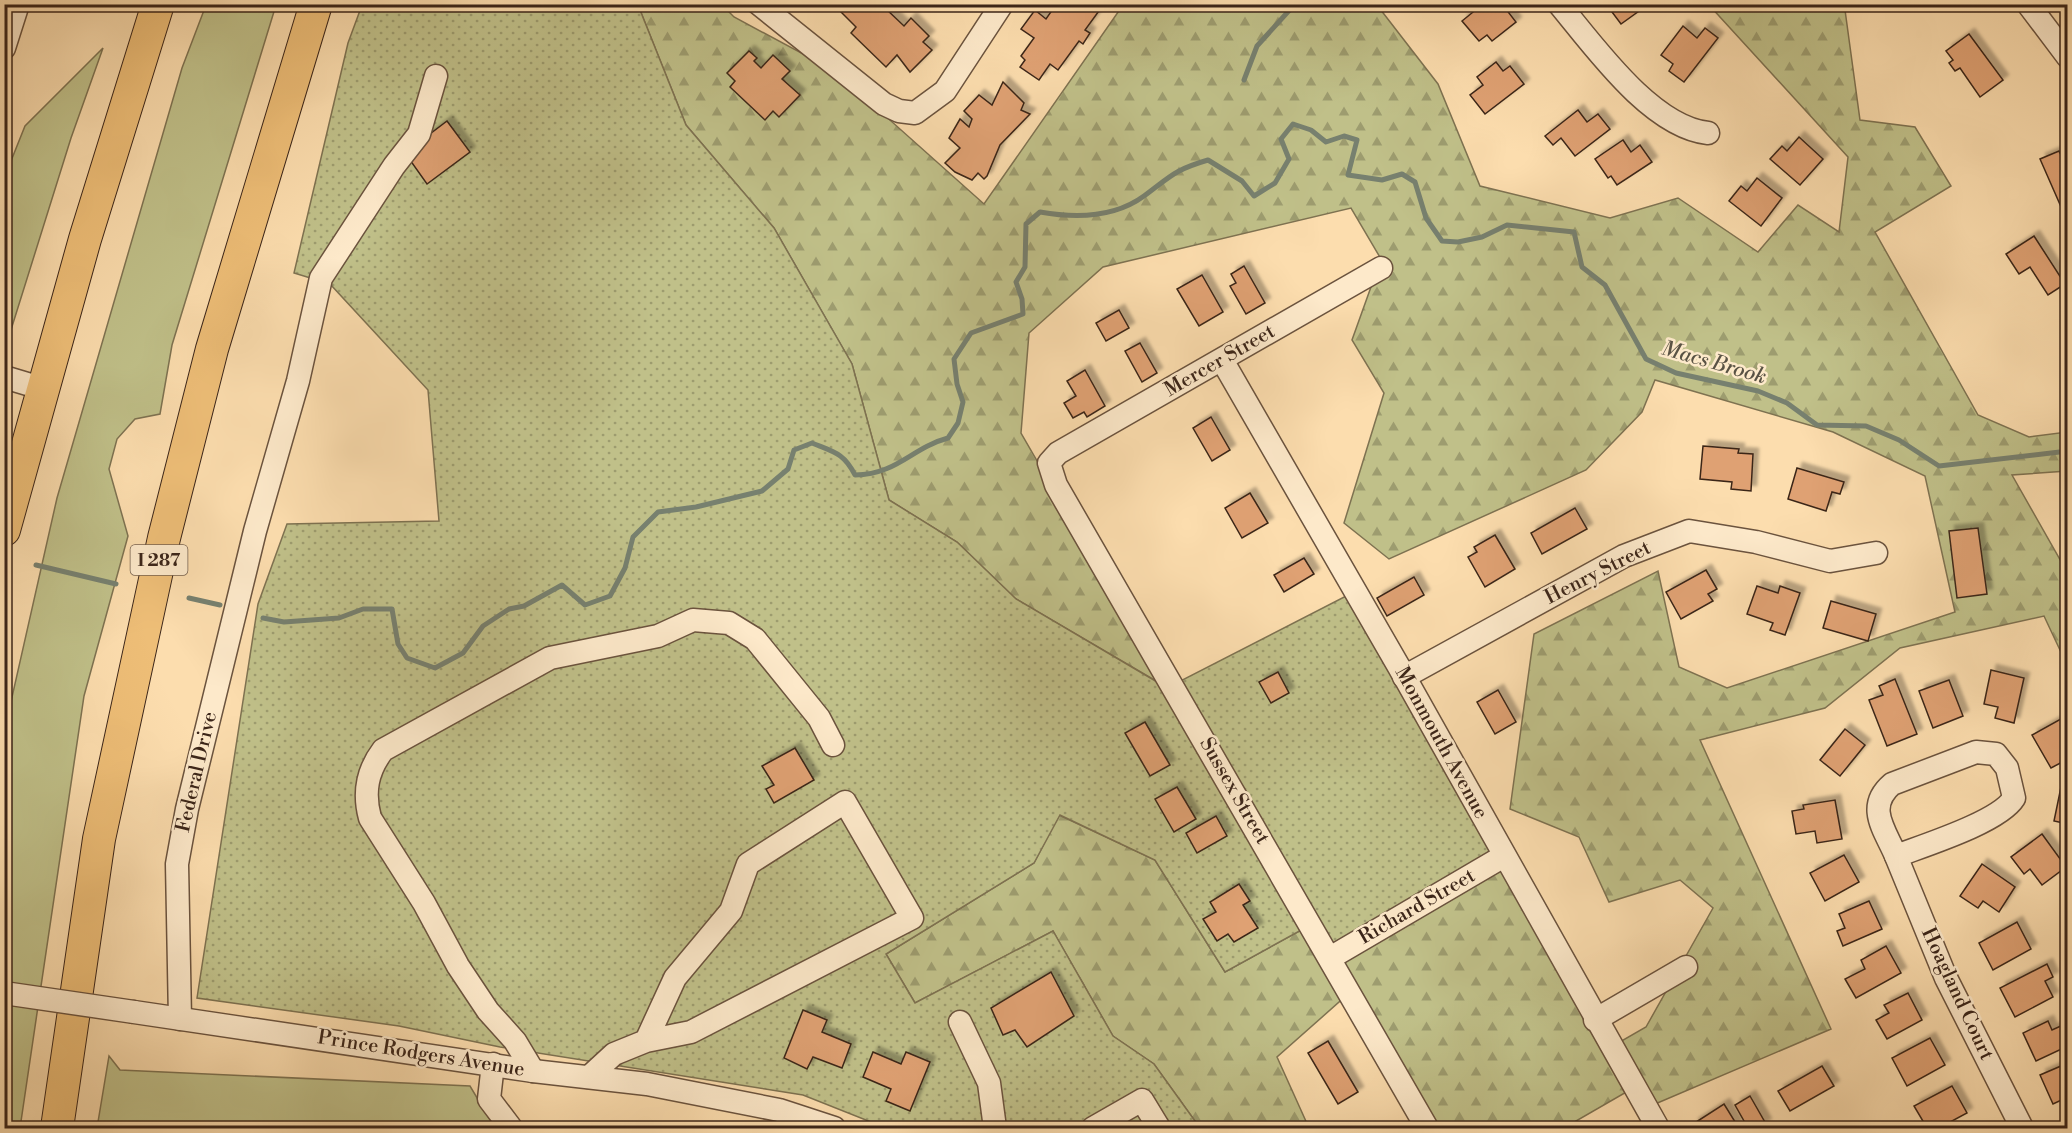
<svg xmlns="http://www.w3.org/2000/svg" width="2072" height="1133" font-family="'Libre Bodoni',serif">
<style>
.grass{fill:#c0c089;stroke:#7e7251;stroke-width:1.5}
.forest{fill:url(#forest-firs);stroke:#7e7251;stroke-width:1.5}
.park{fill:url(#park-dots);stroke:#7e7251;stroke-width:1.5}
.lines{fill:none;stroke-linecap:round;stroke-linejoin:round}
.stream{stroke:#77806f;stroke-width:5}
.building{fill:#dfa173;stroke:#3b2519;stroke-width:1.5;filter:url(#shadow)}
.minor-casing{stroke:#6b533e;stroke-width:25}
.highway-casing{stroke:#3b2519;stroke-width:34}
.minor{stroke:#fde9ca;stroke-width:22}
.highway{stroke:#eebe77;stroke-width:32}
.minor-bridge-casing{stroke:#6b533e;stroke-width:25;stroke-linecap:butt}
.minor-bridge{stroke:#fde9ca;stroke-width:22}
.labels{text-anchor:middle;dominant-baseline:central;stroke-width:5;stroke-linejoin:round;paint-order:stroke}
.shield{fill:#fde9ca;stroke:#75604e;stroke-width:1.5}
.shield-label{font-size:18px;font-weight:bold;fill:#3b2519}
.street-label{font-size:20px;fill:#3b2519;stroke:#fde9ca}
.water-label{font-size:21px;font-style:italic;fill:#595244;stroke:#fde9ca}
</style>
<defs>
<pattern id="forest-firs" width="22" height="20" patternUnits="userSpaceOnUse" patternTransform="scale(1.5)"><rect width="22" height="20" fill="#c0c089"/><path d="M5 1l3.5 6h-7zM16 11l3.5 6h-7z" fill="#9d9c6f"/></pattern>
<pattern id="park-dots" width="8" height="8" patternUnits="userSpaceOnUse" patternTransform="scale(1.5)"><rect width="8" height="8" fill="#c0c089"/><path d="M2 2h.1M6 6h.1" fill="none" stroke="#9d9c6f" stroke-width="1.8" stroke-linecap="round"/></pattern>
<filter id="shadow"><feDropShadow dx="5.5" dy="-5.5" stdDeviation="1.5" flood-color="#0004"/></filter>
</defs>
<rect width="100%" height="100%" fill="#fcddae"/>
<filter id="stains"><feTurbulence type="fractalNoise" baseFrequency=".00333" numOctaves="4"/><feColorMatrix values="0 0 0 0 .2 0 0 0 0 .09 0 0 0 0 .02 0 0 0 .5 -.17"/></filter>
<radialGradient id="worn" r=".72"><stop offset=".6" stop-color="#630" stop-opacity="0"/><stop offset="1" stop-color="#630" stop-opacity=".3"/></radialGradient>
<g class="grass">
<polygon points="206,5 276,5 172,345 160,414 135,419 117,439 109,469 128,536 84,696 20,1128 5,1128 5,728 57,498 182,68"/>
<polygon points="103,48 71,138 5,349 5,176 25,126"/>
<polygon points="109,1056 120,1070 470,1086 495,1128 97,1128"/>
</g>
<polygon class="forest" points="638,5 722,5 734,17 835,71 984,204 1123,5 1377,5 1438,84 1480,186 1610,218 1678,198 1758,252 1798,205 1839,232 1848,157 1709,5 1834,5 1845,10 1860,120 1915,127 1951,186 1875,232 1978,415 2029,437 2067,432 2067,471 2012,475 2067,572 2067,665 2044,616 1900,648 1825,708 1700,740 1831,1029 1641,1110 1628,1091 1564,1128 1423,1128 1347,995 1277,1057 1309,1128 1200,1128 1154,1064 1113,1036 1053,931 915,1003 886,954 1034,863 1059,815 1155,860 1225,972 1303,929 1503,865 1606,1050 1646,1027 1713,908 1680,880 1609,902 1579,837 1510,809 1534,634 1658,571 1679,667 1727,688 1955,612 1925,476 1833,432 1655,380 1642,412 1586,470 1389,559 1344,523 1384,393 1352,340 1381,259 1351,208 1103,267 1029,333 1021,433 1168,688 1016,599 957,542 889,500 852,364 774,228 686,125"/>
<polygon class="park" points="362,5 638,5 686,125 774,228 852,364 889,500 957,542 1016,599 1167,688 1350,594 1503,865 1325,967 1303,929 1225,972 1155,860 1060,815 1034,863 886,954 915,1003 1053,931 1113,1036 1154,1064 1200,1128 886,1128 803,1095 500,1047 399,1026 197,998 258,604 287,524 439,521 428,390 330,284 294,273 348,43"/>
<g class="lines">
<g class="stream">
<polyline points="1244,80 1257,46 1295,4"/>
<polyline points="36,565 116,584"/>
<polyline points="189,598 220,605"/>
<path d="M263,618L284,622L339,618L363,609H392L398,644L407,658L435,668L463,653L483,626L509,609L524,606L562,585L585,605L610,596L625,568L633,537L658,512L696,507L762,491L788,469L794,450L812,443C834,452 844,453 855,475C898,474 911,448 948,438L958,423L963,402L957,384L954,359L971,333L1023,314L1022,299L1016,282L1025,267L1026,224L1040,212C1074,218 1114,218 1144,196C1171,176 1174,170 1208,160L1242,181L1254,196L1275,183L1289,159L1281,139L1293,124L1311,130L1326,142L1344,136L1357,140L1348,175L1382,180L1402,174L1415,182L1426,218L1442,241L1458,242L1482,237L1507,225L1574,232L1582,267L1605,285L1646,359L1676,373L1758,391L1787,403L1817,425L1866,426L1899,440L1939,466L2068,451"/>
</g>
</g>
<g class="building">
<polygon points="844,4 889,4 885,8 904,26 911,18 929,36 923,42 932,50 910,72 897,55 886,67 851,33 856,27 839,10"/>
<polygon points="1047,4 1104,4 1085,30 1090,33 1083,44 1079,41 1058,70 1050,64 1039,80 1020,67 1025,60 1021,56 1034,38 1021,29 1035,10 1046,19 1053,9"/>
<polygon points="1483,4 1502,4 1516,22 1492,41 1487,35 1479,41 1462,21"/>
<polygon points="1606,4 1645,4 1646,6 1621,24"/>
<polygon points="1683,26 1697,38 1705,28 1718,38 1684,82 1669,71 1673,64 1661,55"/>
<polygon points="1969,34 2003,80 1980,97 1960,68 1955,71 1949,63 1953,60 1946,51"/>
<polygon points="749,51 757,58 754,61 761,68 773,55 790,71 782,79 800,95 779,117 773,111 765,120 730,87 735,81 727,73"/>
<polygon points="1496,62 1503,71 1510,66 1524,84 1485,114 1470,95 1483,85 1477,77"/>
<polygon points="1003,82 1024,103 1021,110 1030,114 1000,145 987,176 984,179 978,173 972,180 955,172 945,163 960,148 949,138 960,119 969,127 972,119 964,111 979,95 992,105"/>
<polygon points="1578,110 1587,122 1598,114 1610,129 1575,156 1561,138 1553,145 1545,136"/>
<polygon points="447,121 470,152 427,184 405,153"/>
<polygon points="1799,137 1823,159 1800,185 1770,159 1782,146 1787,151"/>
<polygon points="1623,140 1631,152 1640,145 1652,162 1617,185 1611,176 1608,178 1595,159"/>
<polygon points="2059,151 2068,170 2068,207 2062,209 2040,159"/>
<polygon points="1757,178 1782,198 1761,226 1729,201 1741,186 1747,191"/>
<polygon points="2034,236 2065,284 2048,295 2030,267 2019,274 2006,254"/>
<polygon points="1244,266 1265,303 1246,314 1230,286 1236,283 1231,274"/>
<polygon points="1202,275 1223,312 1199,326 1177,289"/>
<polygon points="1119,310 1129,328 1106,341 1096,323"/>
<polygon points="1140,343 1157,373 1142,382 1125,351"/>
<polygon points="1085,370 1105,406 1087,417 1084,412 1073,418 1064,403 1076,396 1067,381"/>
<polygon points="1211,417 1230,450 1212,461 1193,428"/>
<polygon points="1703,446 1739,449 1738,453 1753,454 1751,491 1731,489 1732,482 1700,479"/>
<polygon points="1797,468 1844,482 1840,494 1832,492 1826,511 1788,499"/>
<polygon points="1250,493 1268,523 1242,538 1225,508"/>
<polygon points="1575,508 1587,529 1542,554 1531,533"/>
<polygon points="1978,528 1987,594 1957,598 1949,531"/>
<polygon points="1495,535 1515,569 1485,587 1468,557 1477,552 1474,547"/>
<polygon points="1304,558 1314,574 1284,592 1274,575"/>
<polygon points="1706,570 1717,589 1708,594 1713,601 1681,619 1666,592"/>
<polygon points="1414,577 1424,595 1387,616 1377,598"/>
<polygon points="1757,586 1778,593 1780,586 1800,593 1785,635 1770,630 1773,623 1747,614"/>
<polygon points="1831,601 1876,614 1868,641 1823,628"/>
<polygon points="1991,670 2024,678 2014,723 1995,718 1998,707 1984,704"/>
<polygon points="1278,672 1289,693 1271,703 1259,682"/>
<polygon points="1895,679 1917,734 1887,746 1869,700 1883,695 1879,686"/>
<polygon points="1949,680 1963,716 1933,728 1919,691"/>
<polygon points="1498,690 1516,722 1495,734 1477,702"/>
<polygon points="2068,715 2068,750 2064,751 2068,759 2051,768 2032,735"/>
<polygon points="1145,722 1170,765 1150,776 1125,733"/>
<polygon points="1845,729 1865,745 1840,776 1820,760"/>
<polygon points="795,748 814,780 774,803 766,789 774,785 762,766"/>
<polygon points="2062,782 2068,783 2068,824 2054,821"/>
<polygon points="1177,787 1196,819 1174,832 1155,799"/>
<polygon points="1835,800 1842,839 1817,843 1815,831 1796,834 1792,811 1804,809 1803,805"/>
<polygon points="1216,816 1227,836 1197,853 1186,833"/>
<polygon points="2042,834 2066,867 2042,885 2030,869 2024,874 2011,857"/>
<polygon points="1844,855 1859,882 1825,901 1810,873"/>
<polygon points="1982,864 2015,887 1999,912 1983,901 1978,908 1960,896"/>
<polygon points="1239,884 1250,901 1243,905 1258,928 1234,942 1228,934 1217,941 1203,919 1216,912 1210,902"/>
<polygon points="1869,901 1882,929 1843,946 1837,931 1845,928 1839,914"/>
<polygon points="2017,922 2031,949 1993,970 1979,943"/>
<polygon points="1886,946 1901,973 1856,998 1845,979 1865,969 1861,960"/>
<polygon points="2047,964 2053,977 2045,981 2053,997 2015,1017 2000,988"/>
<polygon points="1051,972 1074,1016 1027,1047 1015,1030 1003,1035 991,1008"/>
<polygon points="1908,993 1922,1020 1887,1039 1876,1020 1889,1013 1884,1005"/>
<polygon points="803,1010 827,1020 822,1032 851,1044 842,1068 813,1057 807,1069 784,1058"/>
<polygon points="2048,1021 2052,1030 2063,1025 2068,1035 2068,1046 2036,1061 2023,1033"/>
<polygon points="1930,1038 1945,1065 1907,1086 1892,1058"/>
<polygon points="1328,1041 1358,1092 1338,1104 1308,1053"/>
<polygon points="873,1052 901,1064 906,1052 930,1062 910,1111 886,1101 891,1089 863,1077"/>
<polygon points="2068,1063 2068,1097 2053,1104 2040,1075"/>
<polygon points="1822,1066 1834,1086 1790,1111 1778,1091"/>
<polygon points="1952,1086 1967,1113 1939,1128 1927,1128 1914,1106"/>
<polygon points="1750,1096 1766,1124 1758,1128 1748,1128 1735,1105"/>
<polygon points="1724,1104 1737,1125 1732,1128 1696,1128 1693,1124"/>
</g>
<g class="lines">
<g class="minor-casing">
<g id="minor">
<polyline points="759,4 884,104 899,111 915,113 945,91 1002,4"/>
<path d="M1559,4C1594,46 1651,127 1708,133"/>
<polyline points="2028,4 2068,57"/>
<polyline points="4,48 18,4"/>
<polyline points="1381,268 1058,453 1049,463 1056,485 1427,1128"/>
<polyline points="1222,360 1399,667 1658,1128"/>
<polyline points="4,377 44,389"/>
<polyline points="1404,677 1624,556 1689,531 1756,542 1830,561 1876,553"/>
<path d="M1976,752L1996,754L2007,768L2014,798C1999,822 1925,845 1896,856C1885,830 1865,807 1892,784Z"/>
<polyline points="1896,856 1946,978 2022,1128"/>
<polyline points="1330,958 1504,856"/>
<polyline points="134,1012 533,1071 647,1084 779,1110 834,1128"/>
<polyline points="180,1019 177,864 187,809 255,531 298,381 321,278 394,166 419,134 436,76"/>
<polyline points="1595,1020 1686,967"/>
<polyline points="960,1022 989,1083 995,1128"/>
<polyline points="493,1064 489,1099 511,1128"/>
<path d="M533,1071L515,1041L488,1011L458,966L424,903L370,818C363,792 367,771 383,750L550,658L658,636L693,620L729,623L755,639L819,718L833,745"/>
<polyline points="589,1077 614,1054 646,1041 691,1032 912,918 845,802 748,864 731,911 675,978 646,1041"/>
<polyline points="1093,1128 1142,1100 1159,1128"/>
</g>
</g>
<g class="highway-casing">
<g id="highway">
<polyline points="4,530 85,239 158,4"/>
<polyline points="57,1128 99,839 164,538 212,349 316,4"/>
</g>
</g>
<use href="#minor" class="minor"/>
<use href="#highway" class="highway"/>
<g class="minor-bridge-casing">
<polyline id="minor-bridge" points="4,993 134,1012"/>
</g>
<use href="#minor-bridge" class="minor-bridge"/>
</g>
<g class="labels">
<rect class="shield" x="130.5" y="545" width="57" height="30" rx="4.5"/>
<g class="shield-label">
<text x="159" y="560">I 287</text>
</g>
<g class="street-label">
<text transform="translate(1220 361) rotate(-30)">Mercer Street</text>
<text transform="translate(1598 573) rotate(-27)">Henry Street</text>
<text transform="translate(1441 743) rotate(61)">Monmouth Avenue</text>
<text transform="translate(197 772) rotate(-77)">Federal Drive</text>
<text transform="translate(1234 791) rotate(60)">Sussex Street</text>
<text transform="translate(1417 907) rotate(-30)">Richard Street</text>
<text transform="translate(1957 994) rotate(65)">Hoagland Court</text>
<text transform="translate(421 1054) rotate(9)">Prince Rodgers Avenue</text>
</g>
<g class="water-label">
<text transform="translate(1714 363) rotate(16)">Macs Brook</text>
</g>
</g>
<rect width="2072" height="1133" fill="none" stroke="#fcddae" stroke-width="24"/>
<rect x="6" y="6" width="2060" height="1121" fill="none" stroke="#3b2519" stroke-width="3"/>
<rect x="12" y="12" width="2048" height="1109" fill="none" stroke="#3b2519" stroke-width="1.5"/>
<rect width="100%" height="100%" filter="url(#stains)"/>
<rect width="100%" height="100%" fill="url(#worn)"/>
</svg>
